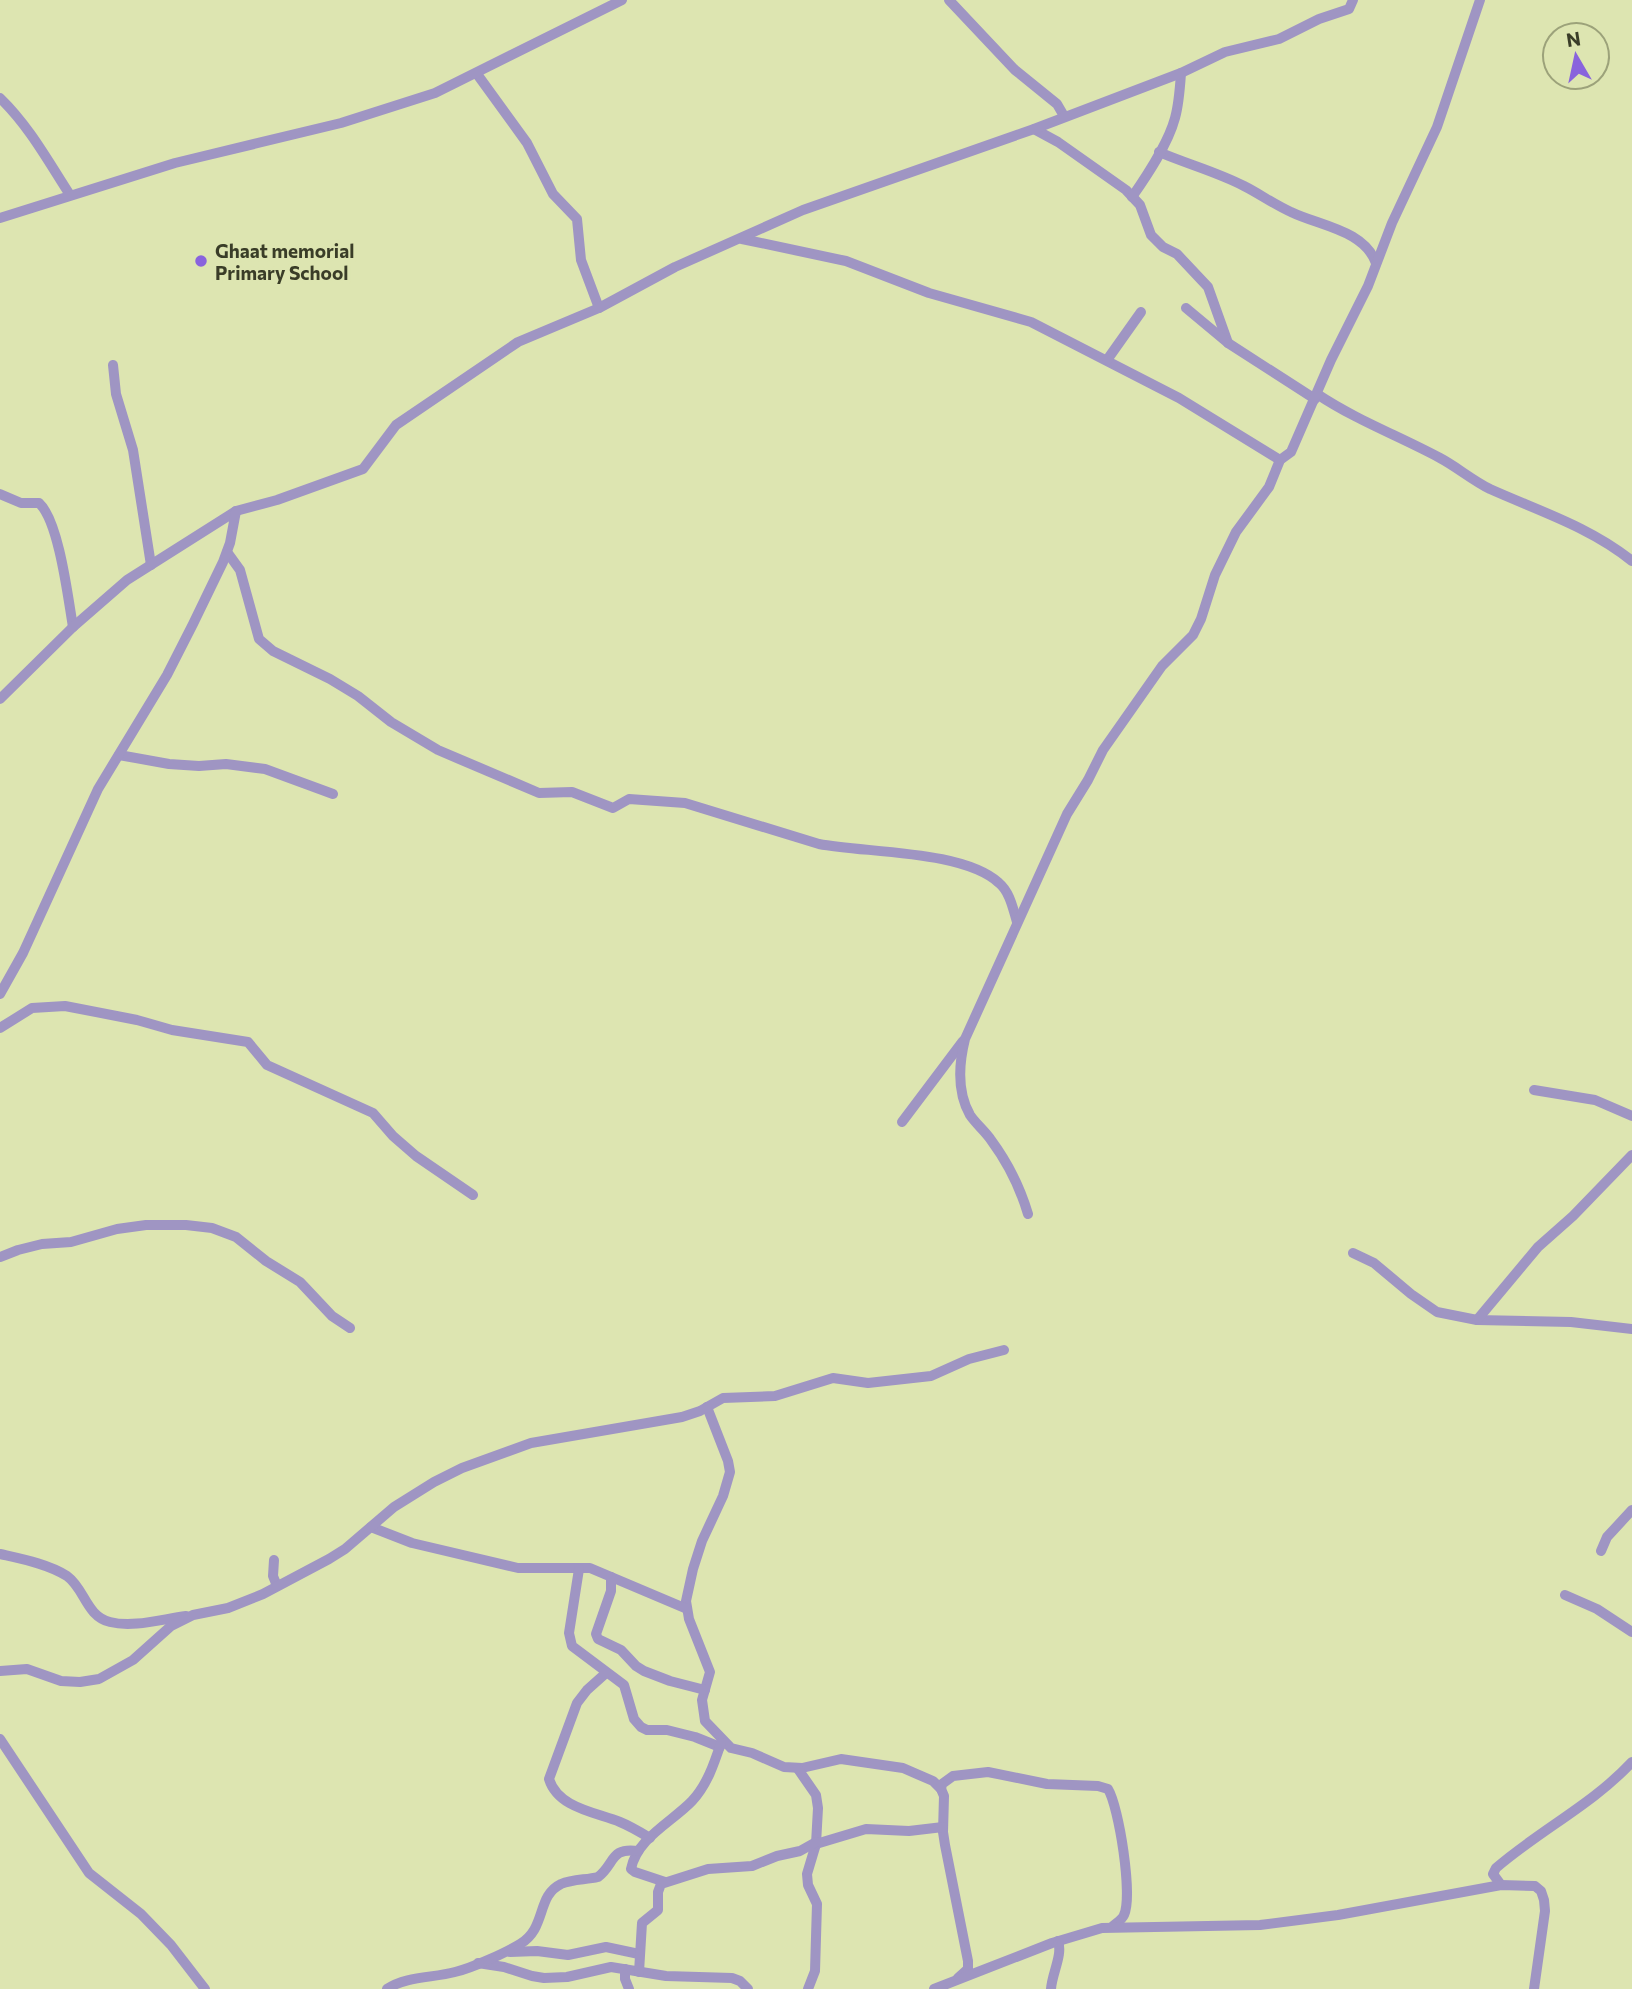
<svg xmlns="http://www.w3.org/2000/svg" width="1632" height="1989" font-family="Commissioner,sans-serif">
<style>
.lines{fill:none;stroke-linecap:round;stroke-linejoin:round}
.street{stroke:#9f95c3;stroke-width:10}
.poi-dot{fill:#8963dd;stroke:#dde5b1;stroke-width:2.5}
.labels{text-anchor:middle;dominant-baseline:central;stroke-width:7;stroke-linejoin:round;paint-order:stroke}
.poi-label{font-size:19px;font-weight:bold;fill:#3a3d28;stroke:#dde5b1;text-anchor:start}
</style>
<rect width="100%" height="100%" fill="#dde5b1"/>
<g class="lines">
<g class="street">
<polyline points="949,0 1015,70 1057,104 1064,116"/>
<polyline points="477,74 527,143 553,194 577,219 581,260 599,308"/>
<path d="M0,98C29,126 48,161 70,195"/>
<polyline points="1034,129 1058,142 1126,190 1140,205 1151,235 1163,247 1177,254 1208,287 1228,343"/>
<path d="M1159,152C1187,164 1217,172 1244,186C1260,194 1275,205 1291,212C1320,226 1364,230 1376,263"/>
<path d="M1132,197C1148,174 1168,144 1175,118C1179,104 1180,88 1181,73"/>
<polyline points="0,218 175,163 341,123 435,93 622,0"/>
<polyline points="742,239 846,261 929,293 1031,322 1179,398 1280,460"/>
<polyline points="1186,308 1228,343 1315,399"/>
<polyline points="1107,360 1141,312"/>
<polyline points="113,365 116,394 133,450 151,565"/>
<path d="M1317,394C1356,420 1399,436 1440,458C1457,467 1472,480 1490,489C1539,511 1590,527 1632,561"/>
<path d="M0,494L21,503H39C59,521 68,598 73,627"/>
<path d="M227,552L240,570L259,639L273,651L330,679L358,696L391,722L438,750L539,793L572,792L613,808L629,799L685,803L819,844C866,853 963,850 999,883C1010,892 1013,909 1017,922"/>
<polyline points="0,699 73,627 127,580 236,511 277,500 363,469 396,425 518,342 599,308 675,267 803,210 1034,129 1181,73 1225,52 1279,39 1319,19 1349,9 1353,0"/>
<polyline points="119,755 169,764 199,766 226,764 265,769 333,794"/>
<polyline points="0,994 23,953 98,789 167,675 193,624 223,562 230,543 236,511"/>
<polyline points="0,1028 32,1008 65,1006 137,1020 172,1030 248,1042 267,1065 373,1113 393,1136 416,1156 473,1195"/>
<polyline points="1534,1090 1595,1100 1632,1116"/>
<polyline points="902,1122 963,1041"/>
<path d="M1028,1214C1020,1187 1008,1163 991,1140C985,1131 976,1124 970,1115C957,1092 959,1063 965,1039L1067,814L1088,780L1103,750L1162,666L1193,635L1201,619L1215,575L1236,532L1269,487L1280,460L1291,452L1331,360L1368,286L1392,223L1437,127L1480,0"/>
<polyline points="1353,1253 1374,1263 1411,1294 1437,1312 1477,1320 1571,1322 1632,1329"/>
<polyline points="0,1257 18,1250 42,1244 71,1242 117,1229 146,1225 186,1225 212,1228 236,1237 266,1261 300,1282 332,1316 350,1328"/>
<polyline points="1477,1320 1538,1247 1573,1216 1632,1155"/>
<polyline points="707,1407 728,1461 730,1472 723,1496 702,1541 693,1569 686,1601 689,1619 710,1672 702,1700 705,1721 731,1748 752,1753 784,1767 802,1768 841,1759 903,1768 933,1781 941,1789 944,1796 943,1832 945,1845 968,1961 968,1969 958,1978"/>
<polyline points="371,1527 412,1543 518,1568 590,1568 687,1609"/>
<polyline points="1601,1551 1607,1537 1632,1510"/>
<path d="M0,1554C22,1559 48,1564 67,1576C85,1589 86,1616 110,1622C133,1628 162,1619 186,1616"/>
<polyline points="274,1560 273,1576 277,1586"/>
<polyline points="579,1569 569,1633 572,1646 624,1685 634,1719 641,1727 647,1730 667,1730 695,1737 720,1747"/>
<polyline points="611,1577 611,1591 596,1634 598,1639 621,1650 636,1666 644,1671 670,1681 705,1690"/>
<polyline points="1565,1595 1597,1609 1632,1632"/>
<polyline points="0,1671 27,1669 61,1681 80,1682 99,1679 133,1660 171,1626 193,1615 228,1608 263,1594 329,1559 345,1549 394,1507 434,1482 462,1468 531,1443 682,1417 700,1411 723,1398 775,1396 833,1378 868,1383 931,1376 969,1359 1004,1350"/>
<path d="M606,1673L587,1690L577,1703L549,1779C558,1808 595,1812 620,1822C630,1826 640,1832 650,1838"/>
<polyline points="0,1739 89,1873 141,1914 171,1945 205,1989"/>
<polyline points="798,1769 816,1795 818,1808 816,1844 807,1874 808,1885 817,1904 815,1971 808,1989"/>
<path d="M941,1789L942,1784L953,1776L988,1772L1047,1784L1098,1786L1108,1789C1119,1807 1133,1896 1124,1915C1122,1920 1116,1923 1112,1927"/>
<polyline points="816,1844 866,1829 909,1831 943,1827"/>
<path d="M665,1882L635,1872L631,1869C637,1838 672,1822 692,1801C707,1785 714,1764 721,1743"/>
<path d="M1501,1885L1493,1874L1496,1868C1540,1830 1593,1804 1632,1762"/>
<polyline points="510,1952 537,1951 568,1955 606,1947 639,1954"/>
<polyline points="478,1963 504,1967 532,1976 544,1978 567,1977 611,1967 666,1976 732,1978 740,1981 748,1989"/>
<polyline points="625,1969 625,1979 629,1989"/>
<polyline points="639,1972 642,1923 658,1910 658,1892 661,1884 708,1869 752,1866 777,1856 800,1851 816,1842"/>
<path d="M387,1989C406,1976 433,1978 455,1972C472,1968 505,1953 520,1944C547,1928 536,1896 561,1884C573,1879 586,1880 598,1877C615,1864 610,1847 638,1851"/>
<polyline points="934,1989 1052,1943 1102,1928 1260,1925 1338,1915 1501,1885 1535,1886 1541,1891 1544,1900 1545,1911 1534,1989"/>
<path d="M1051,1989C1052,1973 1063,1955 1058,1941"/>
</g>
</g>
<circle class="poi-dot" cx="201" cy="261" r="7"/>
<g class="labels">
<g class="poi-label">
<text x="215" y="250">Ghaat memorial<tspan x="215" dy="22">Primary School</tspan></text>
</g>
</g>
<g transform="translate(1576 56) rotate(351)"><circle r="33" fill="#dde5b1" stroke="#9ca27a" stroke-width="2"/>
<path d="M0-5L12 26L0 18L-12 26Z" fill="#8963dd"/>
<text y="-10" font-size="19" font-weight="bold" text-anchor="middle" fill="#3a3d28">N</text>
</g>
</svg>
